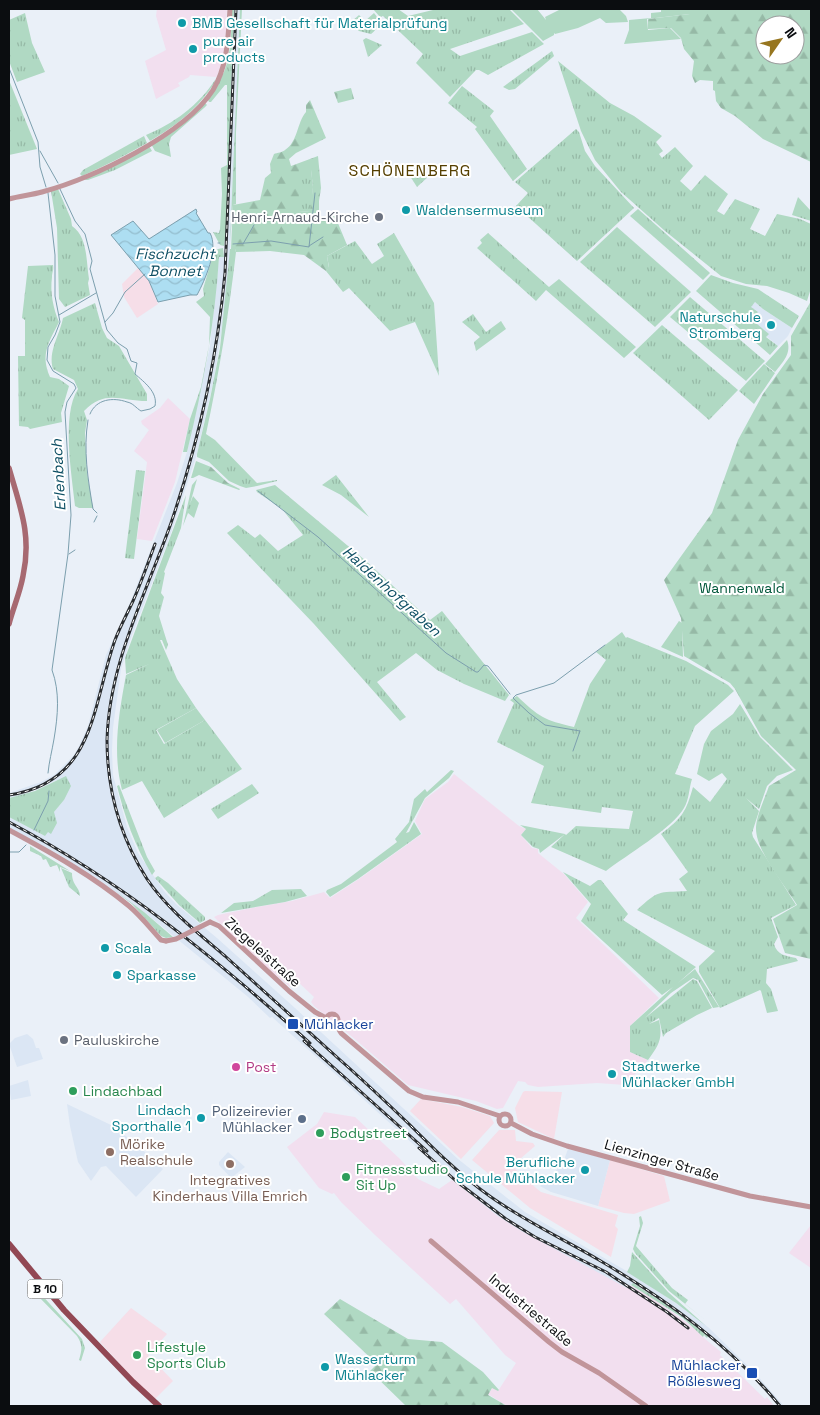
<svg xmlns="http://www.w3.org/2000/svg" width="820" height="1415" font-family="'Space Grotesk',sans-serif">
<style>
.commercial{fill:#f6dee8}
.industrial{fill:#f2dfef}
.built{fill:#dbe6f4}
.grass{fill:url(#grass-tufts)}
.forest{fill:url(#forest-firs);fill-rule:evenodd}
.cemetery{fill:url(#cemetery-stones)}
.park{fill:url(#park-dots)}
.garden{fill:#b0d9c3}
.water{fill:url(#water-waves);stroke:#7c9fae}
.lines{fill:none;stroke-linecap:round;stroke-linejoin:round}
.stream{stroke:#7c9fae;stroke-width:1}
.tertiary{stroke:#c1959a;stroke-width:5}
.secondary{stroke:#a76971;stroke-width:5.5}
.primary{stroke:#924854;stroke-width:6}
.rail-casing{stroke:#2b2e31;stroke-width:3}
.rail{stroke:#fff;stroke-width:1;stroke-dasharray:4;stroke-linecap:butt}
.tertiary-bridge{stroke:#c1959a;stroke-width:5}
.culture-dot{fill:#0f9aa8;stroke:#fff;stroke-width:2}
.worship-dot{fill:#6b7280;stroke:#fff;stroke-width:2}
.transit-dot{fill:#1a4fb4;stroke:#fff;stroke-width:2}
.hotel-dot{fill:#d1479c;stroke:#fff;stroke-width:2}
.leisure-dot{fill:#2e9e5b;stroke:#fff;stroke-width:2}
.service-dot{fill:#5c6f8a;stroke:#fff;stroke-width:2}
.education-dot{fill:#8d6e63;stroke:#fff;stroke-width:2}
.labels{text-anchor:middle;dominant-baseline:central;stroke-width:4;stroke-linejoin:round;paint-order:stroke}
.shield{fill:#fff;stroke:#545658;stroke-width:1}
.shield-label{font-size:12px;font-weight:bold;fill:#0b0d10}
.culture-label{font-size:14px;fill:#0d838f;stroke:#fff;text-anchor:start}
.worship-label{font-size:14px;fill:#5b616d;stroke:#fff;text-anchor:end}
.park-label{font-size:14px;fill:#01573a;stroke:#fff}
.street-label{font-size:14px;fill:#0b0d10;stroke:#fff}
.transit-label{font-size:14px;fill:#164399;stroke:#fff;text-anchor:start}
.hotel-label{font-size:14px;fill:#b23c85;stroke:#fff;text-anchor:start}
.leisure-label{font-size:14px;fill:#27864d;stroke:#fff;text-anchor:start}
.service-label{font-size:14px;fill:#4e5e75;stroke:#fff;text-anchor:end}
.education-label{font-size:14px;fill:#785e54;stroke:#fff;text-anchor:start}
.water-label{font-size:15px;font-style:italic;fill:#0e4f64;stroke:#fff}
.quarter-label{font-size:16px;letter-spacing:1px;fill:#553f00;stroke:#fff}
</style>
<defs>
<pattern id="grass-tufts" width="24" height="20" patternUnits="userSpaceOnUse" patternTransform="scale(1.25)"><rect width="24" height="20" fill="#b0d9c3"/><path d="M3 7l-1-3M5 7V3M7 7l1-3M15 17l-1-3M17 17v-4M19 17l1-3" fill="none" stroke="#96b9a6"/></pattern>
<pattern id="forest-firs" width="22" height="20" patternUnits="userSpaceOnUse" patternTransform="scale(1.25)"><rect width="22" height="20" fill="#b0d9c3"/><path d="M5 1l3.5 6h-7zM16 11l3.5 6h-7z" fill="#96b9a6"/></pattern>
<pattern id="cemetery-stones" width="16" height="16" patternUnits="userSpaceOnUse" patternTransform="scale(1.25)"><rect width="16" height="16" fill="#b0d9c3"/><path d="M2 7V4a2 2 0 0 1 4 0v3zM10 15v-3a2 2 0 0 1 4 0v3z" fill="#96b9a6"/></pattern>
<pattern id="park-dots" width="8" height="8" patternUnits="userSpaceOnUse" patternTransform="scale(1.25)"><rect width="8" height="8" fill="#b0d9c3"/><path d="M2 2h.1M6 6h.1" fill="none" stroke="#96b9a6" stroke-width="1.8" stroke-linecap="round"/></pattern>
<pattern id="water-waves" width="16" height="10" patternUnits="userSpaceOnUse" patternTransform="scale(1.25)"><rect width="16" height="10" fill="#addef2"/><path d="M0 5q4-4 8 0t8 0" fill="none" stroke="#94bdce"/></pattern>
</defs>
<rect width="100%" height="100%" fill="#eaf0f8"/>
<g class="commercial">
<polygon points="138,268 149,281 158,304 137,318 124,297 122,284"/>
<polygon points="525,1091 562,1092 554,1139 518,1122 515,1108 523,1092"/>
<polygon points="421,1099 462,1107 490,1116 494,1123 461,1159 410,1111"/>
<polygon points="499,1130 515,1130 516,1141 533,1143 535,1146 512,1166 536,1188 541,1192 558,1197 618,1215 615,1226 618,1229 611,1257 530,1208 472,1160"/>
<polygon points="610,1160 664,1176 670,1201 634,1214 624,1213 598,1206"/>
<polygon points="131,1308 167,1334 148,1355 173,1381 155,1399 132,1377 100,1342"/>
</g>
<g class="industrial">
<polygon points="157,9 227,9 225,48 220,70 216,77 190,75 189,77 178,83 180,86 156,99 145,61 166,50 156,16"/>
<polygon points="168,398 190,419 175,482 152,541 137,539 147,462 134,451 149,430 142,424 141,421 160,408"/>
<polygon points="454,774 519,826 526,829 521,835 532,848 538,849 538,853 564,874 588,902 576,918 659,998 630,1026 630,1052 648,1060 625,1085 597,1083 538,1087 528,1085 525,1082 518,1081 503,1108 497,1109 476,1101 408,1085 356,1040 314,1006 311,1002 314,997 296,980 290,987 253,956 214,917 218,915 257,907 292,901 324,892 330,898 359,879 422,834 415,821 425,799 448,782"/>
<polygon points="324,1112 355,1117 400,1159 418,1179 439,1189 452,1180 498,1216 627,1288 631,1285 650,1296 694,1328 704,1338 721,1352 720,1355 765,1399 767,1397 774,1406 507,1406 488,1394 493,1387 498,1391 516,1363 505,1355 456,1299 450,1304 375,1235 341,1202 334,1193 332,1194 319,1188 287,1147 317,1124"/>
<polygon points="811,1225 811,1268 789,1253"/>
</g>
<g class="built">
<polygon points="234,9 240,9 230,252 225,310 214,379 197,454 170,536 131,638 121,669 113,728 112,751 113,775 127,827 138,853 164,891 176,904 217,938 295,1008 458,1159 525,1212 630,1273 677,1304 708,1327 755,1373 784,1406 779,1406 752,1376 714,1340 662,1301 633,1283 627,1288 523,1232 498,1216 443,1171 272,1017 270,1018 247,996 144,912 63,857 9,828 9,817 45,836 54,812 64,800 57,780 25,794 9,798 9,793 41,782 54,775 74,755 79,746 88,726 106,655 126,613 177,483 187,452 210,346 219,257 224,257"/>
<polygon points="755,302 763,309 792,328 788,336 778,346 766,336 768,334 751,319 750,307"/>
<polygon points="27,1034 33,1039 36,1048 39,1048 43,1059 17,1067 9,1044 15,1038"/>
<polygon points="28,1080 31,1096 11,1100 9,1086"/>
<polygon points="67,1104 111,1125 135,1143 163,1169 136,1197 106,1166 101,1167 91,1181 78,1162 70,1126"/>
<polygon points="568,1149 610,1160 598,1206 551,1192 540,1186 553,1175 564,1160"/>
<polygon points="228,1152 245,1167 231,1178 219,1165 219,1162"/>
</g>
<g class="grass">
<path d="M232,9H234L226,232L224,246L220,245L213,232L219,233L220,229L222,194L221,168L227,165V85H225L211,102H209L208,100C213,91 219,82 224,72C232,52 231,30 232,9Z"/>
<polygon points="240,9 242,9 236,132 236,204 233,205 230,242"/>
<polygon points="373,9 398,9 408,16 437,9 509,9 524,24 450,49 460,56 532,32 544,44 488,75 479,70 476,70 450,97 416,63 423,54 383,16 380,17"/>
<polygon points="25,13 32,43 45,72 17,82 9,61 9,20"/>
<path d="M374,13C381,20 379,28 371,34L359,31L350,23L359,15L365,21Z"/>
<polygon points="366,38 382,45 368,57 363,40"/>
<polygon points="552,51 554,56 553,57 515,89 509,90 503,87"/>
<polygon points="558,61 610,103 634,116 662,136 656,142 663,151 659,154 662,158 675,147 693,166 680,181 691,191 705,175 728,194 717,211 724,215 735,199 760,209 750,229 765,236 777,214 800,219 811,224 811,288 807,301 789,293 767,286 746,284 721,276 665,231 621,192 595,160 581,131"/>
<polygon points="9,80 37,149 9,155"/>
<path d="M215,80V82C198,109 177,125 150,141L146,135C173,124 199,105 215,80Z"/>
<polygon points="462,86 494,111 490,116 527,169 513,181 475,129 477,127 448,103"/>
<polygon points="205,103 207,105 204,108 171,137 169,144 171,157 155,151 151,144"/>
<polygon points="576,129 579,132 585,151 595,166 634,208 577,261 516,206 528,193 515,182"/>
<path d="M144,136L147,143C126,155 105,166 82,176L80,174L83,170Z"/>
<polygon points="149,146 152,151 115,170 88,180 84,180"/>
<polygon points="311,169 313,187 311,211 299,212 299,170"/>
<path d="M58,189L71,219L72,226C88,237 86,261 89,279L88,283L90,295L65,307L59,299L57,228L51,191Z"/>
<polygon points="798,197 811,211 811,221 792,215"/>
<polygon points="638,209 710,273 703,280 630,216"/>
<polygon points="617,227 691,292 655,327 580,262"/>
<polygon points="394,233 434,303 439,376 415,322 390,331 349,288 343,292 326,271 329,267 327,256 355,241 372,264 384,256 377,244"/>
<polygon points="488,233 549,287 559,279 636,347 624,358 546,290 536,301 477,248 482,243 480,240"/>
<path d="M223,248L224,257H219C215,323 203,387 187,452H183L190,419L201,387L209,345L210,317L196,302L204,296L203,289L214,252L218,249Z"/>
<path d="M230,249H235L236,252C229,313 219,374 206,434L215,440L257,483L277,480V481L257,486L246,488L240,486L229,481L209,462L197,457V454L210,399L220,348Z"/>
<path d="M53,265C54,270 52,272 52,277C50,292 53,308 59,322C49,342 40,354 50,377L59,379L69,386L61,413L62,422L30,429L28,427L19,426L18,356H25V320L22,318L28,266Z"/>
<polygon points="711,275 733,283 758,289 799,316 792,328 763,309 755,302 751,307 758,312 751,319 769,334 766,337 778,346 770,355 696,291"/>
<polygon points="690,297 765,361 746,381 670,317"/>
<path d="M95,303L102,328L107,338L119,346L147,394V401C121,401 105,389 84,411L87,420L85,433L87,473L93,508H79L75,506C72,475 61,415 78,389L74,380L53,369C48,351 59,337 63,318Z"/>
<polygon points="473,314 486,332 501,321 506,329 476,351 474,342 480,337 462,322"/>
<polygon points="662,325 738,390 709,420 633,353"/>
<polygon points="764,364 775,373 754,404 739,391"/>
<polygon points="136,470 145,471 134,559 125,558"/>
<polygon points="336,475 369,517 341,495 322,485"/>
<polygon points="197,479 190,504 193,496 199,503 194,518 188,513 183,526 192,485"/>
<polygon points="275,485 366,561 430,620 442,611 509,695 505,701 464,684 437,670 416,653 377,682 406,717 400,721 314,624 227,533 238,525 255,538 260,534 278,551 303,535 282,509 257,492 256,490"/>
<path d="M186,495L181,528L164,572L165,573L161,593L164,597L159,616L168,645L166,650L162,640H160L177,679L196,708L156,730L164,744L205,720L242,769L164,818L142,781L122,790C112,752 119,713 126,675L149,664L126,674L125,658Z"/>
<polygon points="679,621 682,623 683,657 661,647"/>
<path d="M622,632L626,638L627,637L686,661L728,685L734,691L695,726L675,774L692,779C689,788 689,800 684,808C673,828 625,856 606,871L551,847L565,834L540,853L539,849L533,847L521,835L526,829L520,825L565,834L566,835L576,826L629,829L633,811L602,807L601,813L531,803L544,766L497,742L514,703L510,700L517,696C539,717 544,720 574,727L590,684L606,660L596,652Z"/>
<path d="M740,704L760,737L793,770L777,776L767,786L759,809L746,798L759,811L752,833L753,837L796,905L771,918L778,937L774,944C777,955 786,956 796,958L798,961L767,969L766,983L771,989L778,1011L767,1013L761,991L760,990L720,1008L699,972V966L715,951L637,910C660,889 657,893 687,891L679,879L688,872L661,834C682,818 686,812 693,787L710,802L727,779L722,773L709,781L697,774L704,744L711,731L733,714Z"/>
<polygon points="451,770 454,771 449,778 425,798 406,833 409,832 414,822 421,834 358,879 330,897 326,892 327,890 341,884 397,842 395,839 409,822 414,799 425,789 427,792"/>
<polygon points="66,776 71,786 64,800 54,812 57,823 51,834 48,832 45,836 9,817 9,798 35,791"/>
<polygon points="252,784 259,793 218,819 211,809"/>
<path d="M119,785L147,857L155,871L152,875C135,846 125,818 117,786Z"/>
<polygon points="30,846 70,871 60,867 60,872 57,865 50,867 46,859 43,860 41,856 30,851"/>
<path d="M61,868L72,873C72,886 80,887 80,896L69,887Z"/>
<path d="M563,872L590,886L598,880H601L628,914L623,920L696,967L678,983L695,969L719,1007L713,1008L698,980L693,978L671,993L645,1018L693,979L697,981L712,1008L697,1015L666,1033L663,1037L659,1018L649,1024L659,1020C663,1039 659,1045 648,1060L630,1052V1026L673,987L662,995L581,921L591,904Z"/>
<polygon points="158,876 168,883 205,917 205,920 200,923 179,905 155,878"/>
<polygon points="301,889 307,896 285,902 221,913 234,903 253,901 272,890"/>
<polygon points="114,890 144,912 173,937 166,938 161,936 132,904"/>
<polygon points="641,1216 643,1223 636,1246 672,1288 688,1300 685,1304 704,1319 669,1291 635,1253 633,1249 640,1226 639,1217"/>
<polygon points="632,1252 668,1292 706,1326 676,1303 627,1272 630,1266"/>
<polygon points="633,1283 673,1309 708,1336 707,1338 704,1335 703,1337 683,1318 631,1285"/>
<path d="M39,1292L82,1339L85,1348L81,1361L79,1360C82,1350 83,1345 77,1336L37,1295Z"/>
</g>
<g class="forest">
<path d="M690,9H811V162L763,139L735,116L721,108L716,101L715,91L713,90V81L700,80L695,83L692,76L694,61L684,49L681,38L671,28L648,29V19L690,14ZM765,25H795V55H765Z"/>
<path d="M310,100L326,138L296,153L289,159L291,166L318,156L321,188L319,201V216H335L347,245L327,256L329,268L326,271L304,255L270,251L236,252L235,249H231L233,205L260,200L265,178L271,173L270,164L274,154C277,153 283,152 285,150C298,142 297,122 306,112V105ZM299,170H311L313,187L310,211L299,212Z"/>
<path d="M811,301V959L785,953L773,919L797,905C785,886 755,850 756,827C757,814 765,798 769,786L796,770L761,736L735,689L730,683L684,656L681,618L664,580L712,513L738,440L763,394L791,355V336Z"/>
<polygon points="196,461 211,467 228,483 240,489 239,490 199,475 193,478 191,478"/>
<polygon points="340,1299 408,1339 442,1342 483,1372 499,1390 498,1391 492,1388 488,1395 507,1406 406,1406 370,1371 377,1364 324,1314"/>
</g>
<polygon class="cemetery" points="351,88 354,99 338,103 334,92"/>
<polygon class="park" points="420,164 429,176 417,187 408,173"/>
<g class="garden">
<polygon points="511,9 537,9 546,20 545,17 561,9 619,9 626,16 628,22 606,23 600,18 578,28 555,34 554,33 554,35 543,41"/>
<polygon points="661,9 690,9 690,14 647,19 648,30 670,28 681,39 624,44 629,30 629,20 651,18 651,13 661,12"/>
<path d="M787,340C792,353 783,362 775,372L765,364Z"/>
<polygon points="196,708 205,720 165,743 157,730"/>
</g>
<path class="water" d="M196,209L197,212L196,213L208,233H210C219,249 205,280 197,295H190L158,302L149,281L111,235L133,221L149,239Z"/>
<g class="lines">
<g class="stream">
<polyline points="9,68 38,142 40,167 46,187"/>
<polyline points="40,151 58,183"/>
<path d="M60,189L75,221L85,234L92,261L90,269L107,330L118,343L127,349L131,361L137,363L135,374C144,382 158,392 155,406L150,409L141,411C136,408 133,403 127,402C113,397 96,399 90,414"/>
<path d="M48,193L55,255V296L60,322L55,335L48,347L47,360L53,371L74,384L76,388L67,402L65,412L71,515L68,554L52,670C60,692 58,715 54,739C52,751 49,762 48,773"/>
<polyline points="218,243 220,243"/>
<polyline points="233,244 271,241 309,247 315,193"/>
<polyline points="243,244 254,225"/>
<polyline points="309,246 323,237"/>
<polyline points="59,315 96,293"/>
<polyline points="105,322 113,313 125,292 145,274"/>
<path d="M88,420C83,450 88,480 93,509L97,513"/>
<polyline points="258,491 318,537 446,653 476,672 478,672 484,665 488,666 510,694"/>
<polyline points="94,522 97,516"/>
<polyline points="69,554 75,550"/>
<polyline points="573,751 580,731 545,725 529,713 513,698 516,695 554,683 605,645"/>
<polyline points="34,830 48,801 49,791"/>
<polyline points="9,852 19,852 26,845"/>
</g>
<g class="tertiary">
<path d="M9,199C20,196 31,195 42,192C93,178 184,135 213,90C228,65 228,37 230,9"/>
<path d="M9,830C50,852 93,876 129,906C141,916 150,928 161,940L166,941"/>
<polyline points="210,922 219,926 289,991 315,1012 326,1018"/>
<circle cx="332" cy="1020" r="6"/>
<polyline points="336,1025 341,1033 409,1091 423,1097 458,1102 500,1116"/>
<circle cx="505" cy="1120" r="6"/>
<polyline points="511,1123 532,1134 567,1146 750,1196 811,1207"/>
<polyline points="431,1241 549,1342 562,1352 599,1373 646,1406"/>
</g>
<path class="secondary" d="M9,468C20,507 32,535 23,576C20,593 13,608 9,624"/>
<polyline class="primary" points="9,1244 64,1310 133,1382 159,1406"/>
<g class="rail-casing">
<g id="rail">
<path d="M236,9L225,273C217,359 199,441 171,523C146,594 109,663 107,740C107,789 120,837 147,879C168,910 197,932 225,956C263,990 301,1025 339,1059C363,1080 386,1102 409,1124C435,1150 461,1176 491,1197C525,1221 563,1239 599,1260C667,1300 730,1345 780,1406"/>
<path d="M9,795C96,782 92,705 115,640C120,627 127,614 133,601C141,583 148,563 155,544"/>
<path d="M9,822C123,882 215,958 310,1043"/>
<polyline points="304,1041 427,1151"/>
<polyline points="419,1148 456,1181 506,1219 535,1237 606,1272 667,1312 688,1328"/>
</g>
</g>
<use href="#rail" class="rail"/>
<polyline class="tertiary-bridge" points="166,941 176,939 210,922"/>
</g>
<g class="culture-dot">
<circle cx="182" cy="23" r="5"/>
<circle cx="193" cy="49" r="5"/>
<circle cx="406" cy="210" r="5"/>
<circle cx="771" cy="325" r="5"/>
<circle cx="105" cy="948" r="5"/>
<circle cx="117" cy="975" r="5"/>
<circle cx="612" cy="1074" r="5"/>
<circle cx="201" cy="1118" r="5"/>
<circle cx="585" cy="1170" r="5"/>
<circle cx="325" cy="1367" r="5"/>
</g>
<g class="worship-dot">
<circle cx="379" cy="217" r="5"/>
<circle cx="64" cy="1040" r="5"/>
</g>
<g class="transit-dot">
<rect x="287" y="1018" width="12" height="12" rx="2.5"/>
<rect x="746" y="1367" width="12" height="12" rx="2.5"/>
</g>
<circle class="hotel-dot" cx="236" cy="1067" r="5"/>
<g class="leisure-dot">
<circle cx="73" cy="1091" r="5"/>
<circle cx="320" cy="1133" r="5"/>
<circle cx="346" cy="1177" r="5"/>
<circle cx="137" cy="1355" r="5"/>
</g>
<circle class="service-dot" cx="302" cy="1119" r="5"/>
<g class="education-dot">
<circle cx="110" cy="1152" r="5"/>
<circle cx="230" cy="1164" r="5"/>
</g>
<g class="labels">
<rect class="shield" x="27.5" y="1279.5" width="35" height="19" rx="4"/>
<g class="shield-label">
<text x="45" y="1289">B 10</text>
</g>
<g class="culture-label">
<text x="192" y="23">BMB Gesellschaft für Materialprüfung</text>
<text x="203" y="41">pure air<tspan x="203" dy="16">products</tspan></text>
<text x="416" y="210">Waldensermuseum</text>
<text x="761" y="317" text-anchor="end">Naturschule<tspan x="761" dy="16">Stromberg</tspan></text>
<text x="115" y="948">Scala</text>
<text x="127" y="975">Sparkasse</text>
<text x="622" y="1066">Stadtwerke<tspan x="622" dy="16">Mühlacker GmbH</tspan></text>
<text x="191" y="1110" text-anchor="end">Lindach<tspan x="191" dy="16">Sporthalle 1</tspan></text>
<text x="575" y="1162" text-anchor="end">Berufliche<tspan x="575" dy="16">Schule Mühlacker</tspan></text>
<text x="335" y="1359">Wasserturm<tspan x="335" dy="16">Mühlacker</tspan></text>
</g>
<g class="worship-label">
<text x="369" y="217">Henri-Arnaud-Kirche</text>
<text x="74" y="1040" text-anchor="start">Pauluskirche</text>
</g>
<g class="park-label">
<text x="742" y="588">Wannenwald</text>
</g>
<g class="street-label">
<text transform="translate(263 952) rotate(42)">Ziegeleistraße</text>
<text transform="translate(662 1160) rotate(16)">Lienzinger Straße</text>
<text transform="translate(531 1310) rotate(40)">Industriestraße</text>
</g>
<g class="transit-label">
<text x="304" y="1024">Mühlacker</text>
<text x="741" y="1365" text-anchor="end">Mühlacker<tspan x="741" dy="16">Rößlesweg</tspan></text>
</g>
<g class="hotel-label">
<text x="246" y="1067">Post</text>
</g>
<g class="leisure-label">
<text x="83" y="1091">Lindachbad</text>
<text x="330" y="1133">Bodystreet</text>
<text x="356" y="1169">Fitnessstudio<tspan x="356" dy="16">Sit Up</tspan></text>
<text x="147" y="1347">Lifestyle<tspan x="147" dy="16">Sports Club</tspan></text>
</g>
<g class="service-label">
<text x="292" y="1111">Polizeirevier<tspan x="292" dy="16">Mühlacker</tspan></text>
</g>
<g class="education-label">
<text x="120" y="1144">Mörike<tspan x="120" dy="16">Realschule</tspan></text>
<text x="230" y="1180" text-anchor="middle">Integratives<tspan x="230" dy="16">Kinderhaus Villa Emrich</tspan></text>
</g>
<g class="water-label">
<text x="175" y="253">Fischzucht<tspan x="175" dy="17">Bonnet</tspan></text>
<text transform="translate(58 475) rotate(-93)">Erlenbach</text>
<text transform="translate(392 591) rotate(42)">Haldenhofgraben</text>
</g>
<g class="quarter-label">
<text x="410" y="170">SCHÖNENBERG</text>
</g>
</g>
<rect width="820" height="1415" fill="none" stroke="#0b0d10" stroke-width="20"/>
<g transform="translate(780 40) rotate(56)"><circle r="24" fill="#ffffff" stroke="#9d9e9f"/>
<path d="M0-4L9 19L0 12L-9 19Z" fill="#97761f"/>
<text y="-8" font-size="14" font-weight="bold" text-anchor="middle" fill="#0b0d10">N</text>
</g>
</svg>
